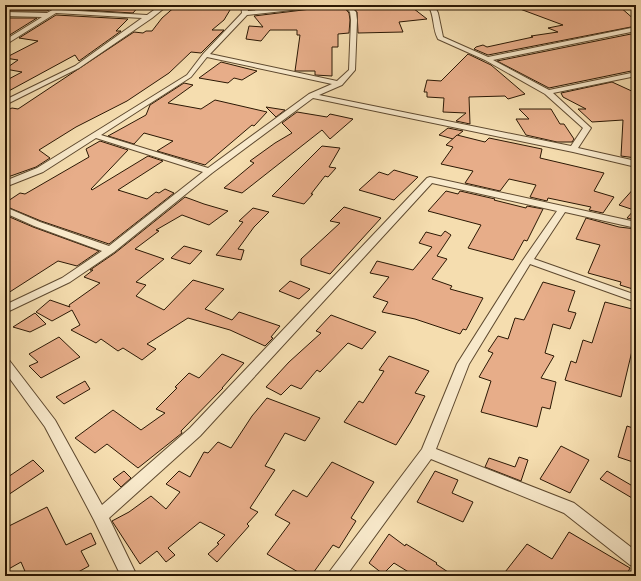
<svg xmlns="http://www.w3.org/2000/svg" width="641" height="581" font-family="'Libre Bodoni',serif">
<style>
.building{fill:#e7ad89;stroke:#2b1804}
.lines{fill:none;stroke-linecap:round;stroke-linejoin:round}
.street-casing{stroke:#5e492f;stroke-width:2}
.street{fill:#f8e9cb;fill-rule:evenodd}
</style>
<rect width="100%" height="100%" fill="#f5ddaf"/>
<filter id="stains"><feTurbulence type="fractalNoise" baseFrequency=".005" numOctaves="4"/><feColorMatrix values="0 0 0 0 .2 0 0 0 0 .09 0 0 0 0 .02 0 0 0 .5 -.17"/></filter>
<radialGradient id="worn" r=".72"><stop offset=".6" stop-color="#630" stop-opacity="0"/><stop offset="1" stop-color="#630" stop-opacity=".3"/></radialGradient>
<g class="building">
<polygon points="5,5 58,5 47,11 5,11"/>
<polygon points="64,5 140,5 133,13 64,9 65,7"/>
<polygon points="177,5 233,5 224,20 212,30 224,30 201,53 191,52 169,73 127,101 76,127 39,150 50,158 36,167 5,178 5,111 12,108 18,109 134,32 143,33 146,31 152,31 162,18"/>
<polygon points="323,5 342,5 349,13 350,20 349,33 338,34 338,47 332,47 332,76 315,75 315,71 295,71 300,35 297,35 297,30 270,30 261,41 246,39 249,26 263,27 254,16 319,8"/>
<polygon points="351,5 409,5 427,19 399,22 403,32 358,33 357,12"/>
<polygon points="544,5 560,5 563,7 619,6 636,21 636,26 488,55 474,49 476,47 483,45 487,47 533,37 531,36 558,32 548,28 563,25 520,9"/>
<polygon points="56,15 128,19 116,31 121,31 79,61 75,55 5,93 5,81 22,72 5,69 18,60 5,58 38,41 19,38"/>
<polygon points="5,18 37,18 8,36 5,36"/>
<polygon points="636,33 636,70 549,88 497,61"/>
<polygon points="468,54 491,65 525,94 508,99 505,96 469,97 470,124 456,121 466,113 443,112 444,98 427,97 427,92 424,92 427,80 441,81"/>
<polygon points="221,62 257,71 242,80 234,78 228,83 199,78"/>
<polygon points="612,82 636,93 636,158 621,156 623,120 592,122 578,109 586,109 563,97 561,93"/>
<polygon points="184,83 193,85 168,103 201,109 215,100 267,112 254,126 252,125 205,165 157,151 173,141 144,133 134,144 108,136 146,115 150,105"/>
<polygon points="266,107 285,110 276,117"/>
<polygon points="519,109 551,109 560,124 564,124 574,139 572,142 557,142 526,135 516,119 529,119"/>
<polygon points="297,112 327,117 330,114 353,119 330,139 322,130 242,193 224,188 254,163 250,161 275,143 292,133 282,123"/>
<polygon points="448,128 463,131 453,139 439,135"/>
<polygon points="457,135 485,142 489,138 542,149 540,158 604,173 594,191 614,197 603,213 589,210 591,207 548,198 547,201 530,197 536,185 509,179 500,191 465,183 473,171 441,164 453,147 446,145"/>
<polygon points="100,141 128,150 91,189 92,190 148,156 163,161 118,190 147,199 156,192 159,193 165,189 174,193 109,244 41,221 5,206 5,203 20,193 25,194 89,157 86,149"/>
<polygon points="322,146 340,148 329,167 336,168 328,177 325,176 311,194 313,194 304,204 272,196"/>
<polygon points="394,170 418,177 394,200 359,190 379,172 388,175"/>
<polygon points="636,186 636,220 627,218 634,210 619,205"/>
<polygon points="446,191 458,194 460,191 495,199 494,200 526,208 527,206 543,209 527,241 524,240 513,260 468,248 481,225 428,211"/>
<polygon points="185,197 204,204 228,211 209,225 182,215 156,230 159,231 135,249 164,259 136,282 146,285 136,296 164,310 193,280 224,289 205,309 232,320 239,312 280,326 271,337 273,338 265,346 230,330 188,318 147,344 156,349 142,360 123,348 118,351 101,339 96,343 71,330 80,325 72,310 52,321 36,312 50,300 70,307 69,305 100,283 84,277 93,270 90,270 115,253"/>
<polygon points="344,207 381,218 330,274 301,265 301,259 340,223 330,221"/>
<polygon points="253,208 269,212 254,227 238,249 244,250 241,260 216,255 243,222 239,221"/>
<polygon points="5,215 33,227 99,251 77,266 58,261 5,295"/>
<polygon points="586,218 619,227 636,229 636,290 620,285 621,282 588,273 600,245 576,239"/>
<polygon points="445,231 451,235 437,256 447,259 432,279 452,286 450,289 483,298 466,330 463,329 460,334 415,319 382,312 388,302 373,297 389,277 370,273 377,261 413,270 432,247 419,243 426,232 441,236"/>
<polygon points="184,246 202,251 190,264 171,258"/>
<polygon points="290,281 310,289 299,299 279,291"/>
<polygon points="543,282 575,291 568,311 576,313 570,329 553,324 545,353 554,356 541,378 556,382 550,409 542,407 537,427 481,412 491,381 479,377 493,353 488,351 498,336 508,339 515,318 524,320"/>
<polygon points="605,302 636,310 636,352 632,351 621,397 565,380 571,361 576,363 583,340 592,343"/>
<polygon points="35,313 46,324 30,332 13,327"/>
<polygon points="331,315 376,332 362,349 348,343 320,372 317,370 301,389 291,385 281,395 266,387 289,362 321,333 316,331"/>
<polygon points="59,337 80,357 41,378 29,366 38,362 29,354"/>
<polygon points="222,354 244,363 222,388 223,388 181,431 182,433 138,468 107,444 95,453 75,438 113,410 141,430 165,413 156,409 177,388 175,387 189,373 199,378"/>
<polygon points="389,356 429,371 415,393 425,396 410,423 396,445 344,422 359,401 363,403 384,371 379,370"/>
<polygon points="85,381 90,389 64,404 56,397"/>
<polygon points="267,398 320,418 305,441 285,433 265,466 275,470 250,508 258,512 247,524 249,526 217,562 208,554 219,544 217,543 225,535 200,522 168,548 175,555 166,562 157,551 140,564 112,521 129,512 151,496 166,509 180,492 166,484 179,471 190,477 204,452 208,453 218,442 231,448 252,416"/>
<polygon points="627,426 636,429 636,463 618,457"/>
<polygon points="561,446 589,460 570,493 540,479"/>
<polygon points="519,457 528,460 521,481 485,467 489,458 515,467"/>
<polygon points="33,460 44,471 5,497 5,479"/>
<polygon points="332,462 374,482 351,518 356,521 339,548 333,545 311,576 305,576 267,554 290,523 275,515 293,490 307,497"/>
<polygon points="124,471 131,478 121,487 113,479"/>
<polygon points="435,471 458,480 452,493 473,502 463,522 417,502"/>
<polygon points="607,471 636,488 636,493 632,498 600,479"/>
<polygon points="47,507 66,545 91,533 96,544 81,551 89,566 71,576 27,576 21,562 5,571 5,528"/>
<polygon points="569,532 630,568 626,576 502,576 527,544 552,559"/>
<polygon points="389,534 405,546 406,544 437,563 436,564 454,576 415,576 394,563 383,574 369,563"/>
</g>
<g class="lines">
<g class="street-casing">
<g id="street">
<polygon points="61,5 64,7 61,10 147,15 161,5 168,5 152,18 79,68 5,105 5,100 75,66 142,18 56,13 5,45 5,40 42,17 5,16 5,12 47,13"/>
<path d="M241,5H247L248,11L303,5H322L319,7L247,15L210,54L337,81L349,70L351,20L350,12L343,5H349L356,12L357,20L355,70L342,85L319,95L571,146L583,128L545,94L485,60L438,39C432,28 435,16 428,5H434L438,13L443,37L488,57L636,27V31L493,60L549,90L636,72V76L553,93L591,128L578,148L636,161V167L573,152L313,98L212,173L114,252L70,282L5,313V305L62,278L102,251L34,226L5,213V207L40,222L109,246L203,172L96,138L43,172L5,187V181L37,168L187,75L203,54L242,13ZM207,57L332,84L309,94L208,168L101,135L191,77Z"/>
<polygon points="430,177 636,222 636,228 565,212 534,259 636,295 636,302 530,264 469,364 436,449 574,503 636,551 636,567 630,565 564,513 431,459 346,576 328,576 330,571 422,449 457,364 523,260 557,211 432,183 200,436 109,518 137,576 121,576 94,520 45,427 5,372 5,359 9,360 55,420 102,505 190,428 427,178"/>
</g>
</g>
<use href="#street" class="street"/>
</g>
<rect width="641" height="581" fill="none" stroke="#f5ddaf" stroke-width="20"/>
<rect x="6" y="6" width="629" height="569" fill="none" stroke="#2b1804" stroke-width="2"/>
<rect x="10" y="10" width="621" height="561" fill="none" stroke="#2b1804"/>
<rect width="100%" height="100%" filter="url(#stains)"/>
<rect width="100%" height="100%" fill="url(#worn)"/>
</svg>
